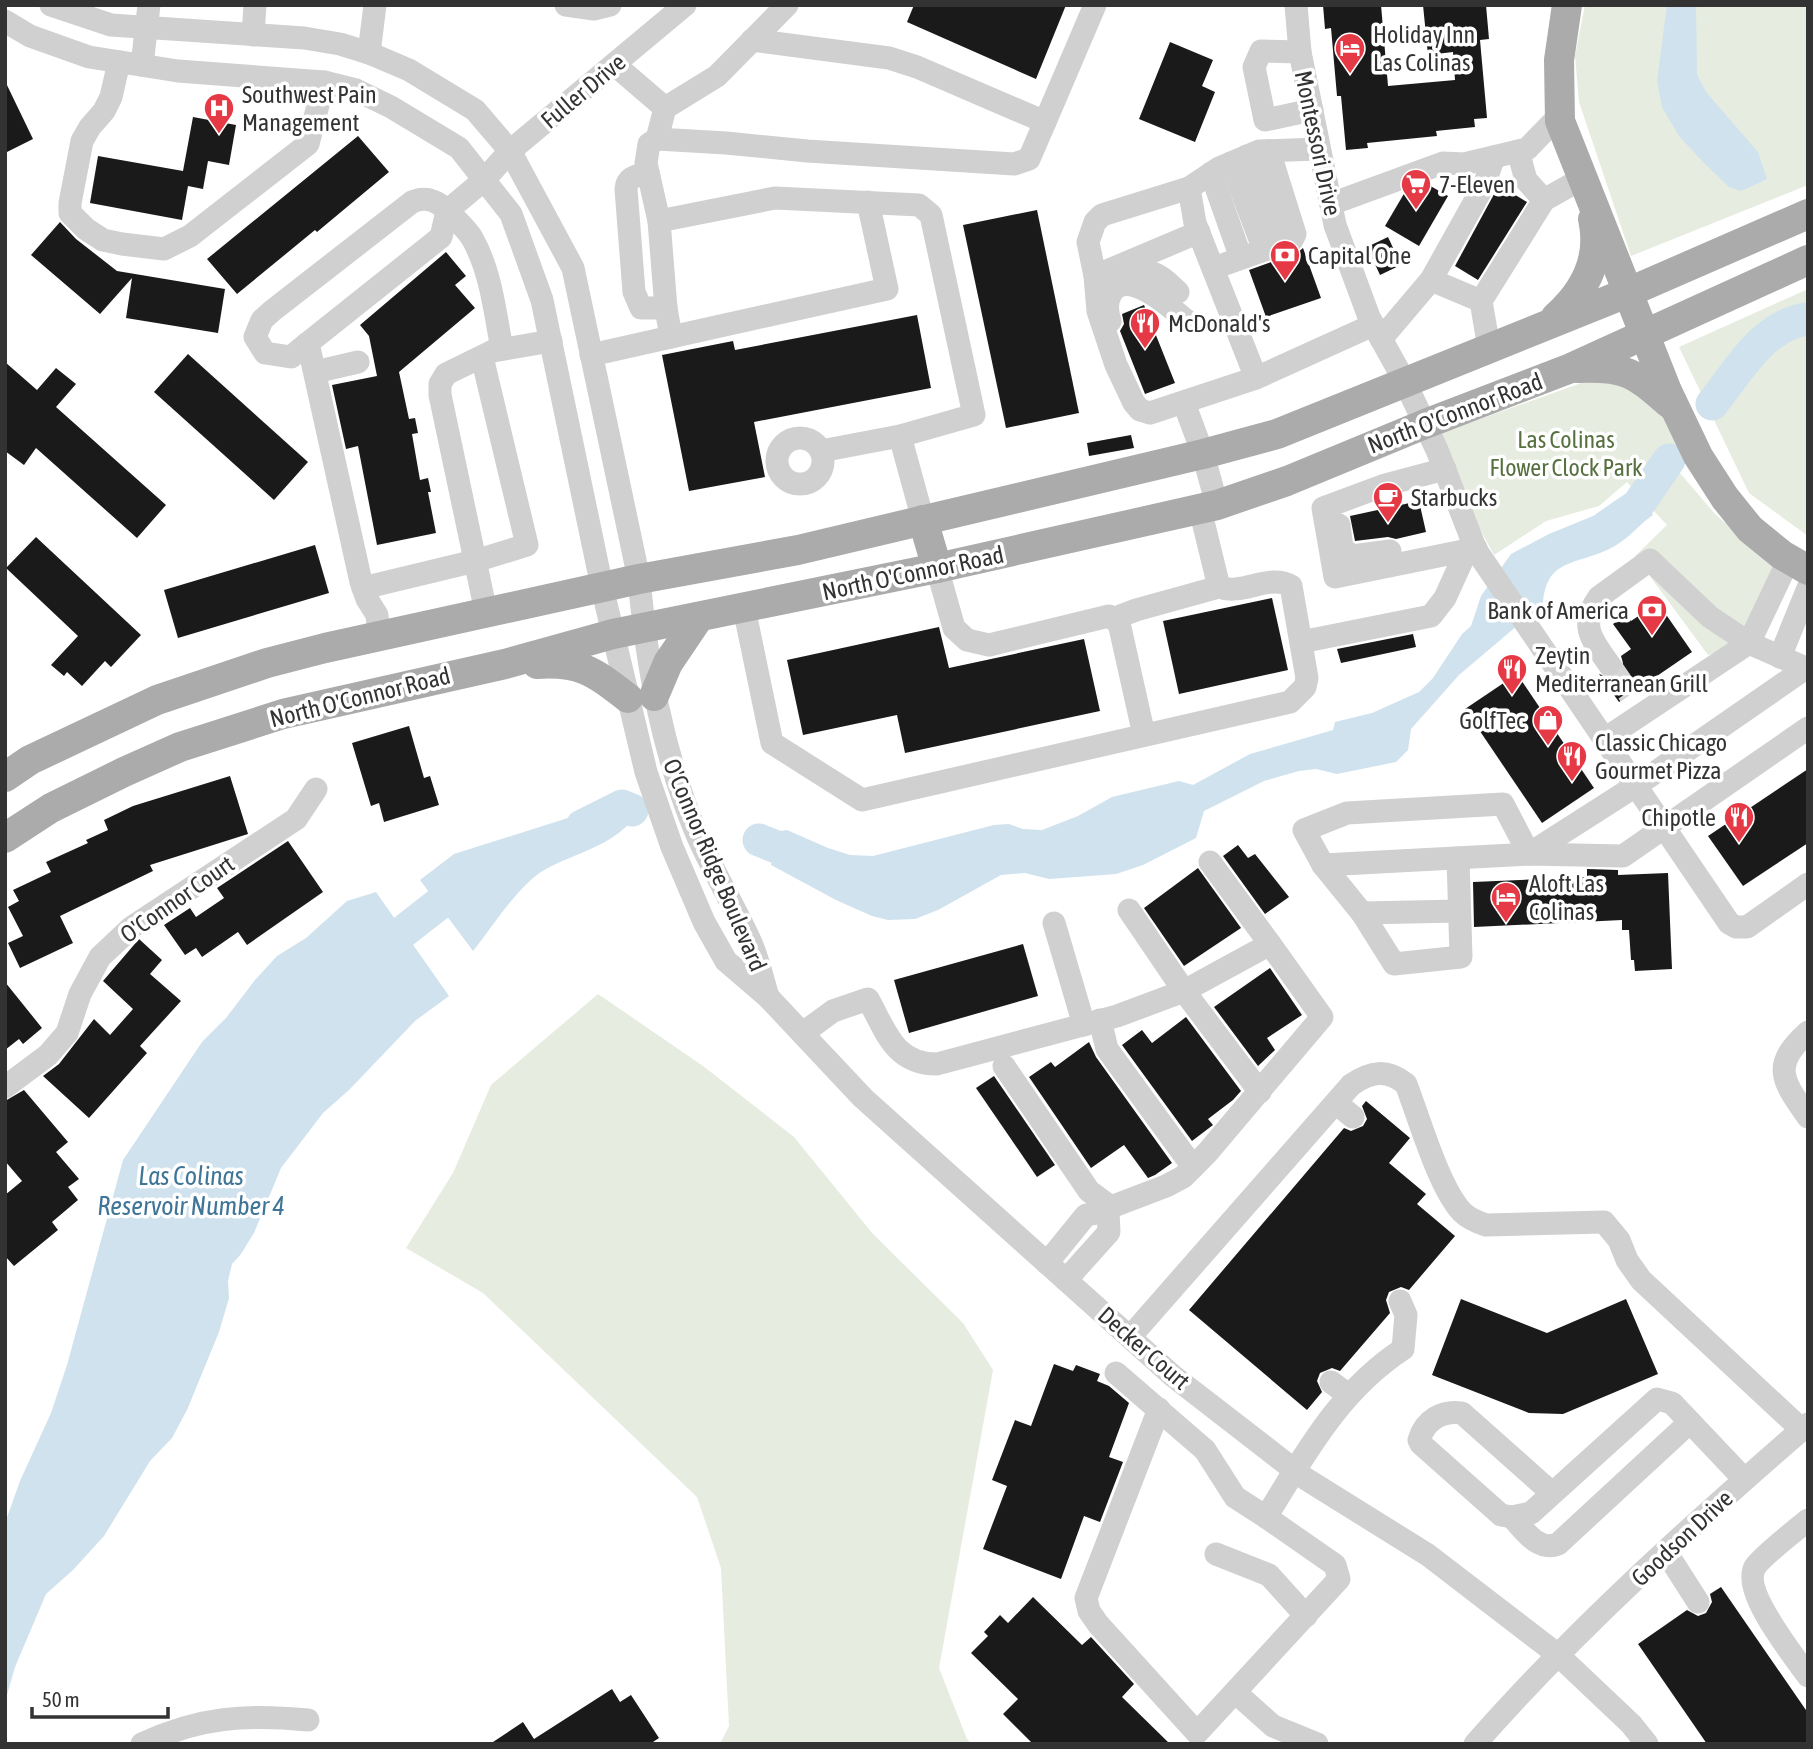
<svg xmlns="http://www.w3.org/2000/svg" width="1813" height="1749" font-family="'Asap Condensed',sans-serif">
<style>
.green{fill:#e6ecdf}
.water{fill:#cfe2ee}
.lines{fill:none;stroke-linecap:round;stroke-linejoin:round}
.river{stroke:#cfe2ee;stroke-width:33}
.building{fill:#1a1a1a}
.minor-tunnel{stroke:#d6d6d6;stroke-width:23;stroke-dasharray:23 11;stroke-linecap:butt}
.minor{stroke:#d0d0d0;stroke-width:23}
.major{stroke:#ababab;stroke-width:30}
.labels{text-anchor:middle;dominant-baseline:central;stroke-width:7;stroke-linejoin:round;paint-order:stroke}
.poi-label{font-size:24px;fill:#333;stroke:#fff;text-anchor:start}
.street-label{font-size:24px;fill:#333;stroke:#fff}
.park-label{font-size:24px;fill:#56703f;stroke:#fff}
.water-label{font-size:26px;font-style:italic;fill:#3f7597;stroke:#fff}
</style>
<rect width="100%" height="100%" fill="#fff"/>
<g class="green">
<polygon points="1585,5 1808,5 1808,185 1631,256 1579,102 1575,56"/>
<polygon points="1808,289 1808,536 1749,493 1679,347"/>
<polygon points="1587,381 1628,381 1665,410 1682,460 1680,473 1715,514 1776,568 1749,643 1708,655 1635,556 1667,525 1627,482 1599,506 1546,521 1494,555 1437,450 1438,434"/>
<polygon points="598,994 703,1066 794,1137 873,1234 963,1323 993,1370 939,1668 967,1739 972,1744 720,1744 729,1726 721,1568 697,1497 483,1293 406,1248 453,1173 491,1085"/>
</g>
<g class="water">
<polygon points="1667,5 1696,5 1697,74 1706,92 1758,152 1767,179 1741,191 1729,187 1704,163 1679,136 1662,107 1657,81"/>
<path d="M1632,493L1653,515C1637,526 1627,541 1609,549C1577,565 1546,558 1543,604L1459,675L1411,729L1408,750L1396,762L1337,774L1316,769L1299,771L1264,781L1204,811L1196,838L1143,865L1116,874L1049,879L1025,873L1001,875L938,910L915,919L888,920L872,916L836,900L771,865L776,832L787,830L828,848L850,855L873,856L994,825L1009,824L1023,829L1042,830L1078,816L1112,797L1179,781L1193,785L1250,754L1333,730L1335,722L1372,713L1419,692L1433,678L1462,634L1471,626L1481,596L1511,554L1549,534L1593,516L1613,512Z"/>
<path d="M612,804L622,806L628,825C604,848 574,854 546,869C520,883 492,927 473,951L420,880L454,854Z"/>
<polygon points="376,892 449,996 415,1021 349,1090 323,1113 281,1168 254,1233 241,1254 232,1264 228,1281 229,1298 219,1332 187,1410 172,1438 150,1461 104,1536 73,1570 46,1594 15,1667 5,1702 5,1523 20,1481 51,1413 67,1365 123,1160 202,1042 226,1018 255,980 277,956 306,938 347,901"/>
</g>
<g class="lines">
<g class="river">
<path d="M1712,404C1738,372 1763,324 1808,319"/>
<polyline points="1606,527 1638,505 1669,460"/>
<polyline points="582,826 622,806 632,810"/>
<polyline points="759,840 815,862"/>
<polyline points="372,962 404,931 473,877"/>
</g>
</g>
<g class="building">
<polygon points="914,5 1066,5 1036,79 907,22"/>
<polygon points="1323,5 1381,5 1388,86 1455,80 1453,52 1428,55 1423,5 1486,5 1489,39 1480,40 1487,118 1474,119 1475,127 1436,131 1437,136 1367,143 1368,148 1346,150 1341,96 1337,96 1331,28 1325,29"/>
<polygon points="1170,42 1213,60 1202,86 1215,92 1195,142 1139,119"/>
<polygon points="5,81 33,139 5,153"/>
<polygon points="193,117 236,125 229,165 208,161 203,189 188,186 182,220 90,203 98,156 183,171"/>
<polygon points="358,136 389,172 317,232 315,230 237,294 207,259"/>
<polygon points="1427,184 1448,196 1419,246 1385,226 1405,192"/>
<polygon points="1499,185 1527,202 1478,280 1455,266"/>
<polygon points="1037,210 1079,413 1006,428 963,225"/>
<polygon points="60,222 76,239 117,271 225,289 218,333 126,318 132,278 100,314 31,255"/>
<polygon points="1388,237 1401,265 1380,275 1367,247"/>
<polygon points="1303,248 1321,298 1266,317 1249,270 1297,253"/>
<polygon points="446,252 466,276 455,285 475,308 399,372 409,419 415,418 418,433 412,434 420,480 428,478 431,492 428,492 436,533 377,545 358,446 346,449 332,385 377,376 369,336 360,325"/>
<polygon points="1144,305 1175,383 1145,394 1120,331 1124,324 1122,314"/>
<polygon points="917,315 931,388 754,422 765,477 689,491 662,355 733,341 735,350"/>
<polygon points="188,354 308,462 274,500 154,392"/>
<polygon points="5,362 37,390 56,368 76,384 56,407 166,505 137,538 36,448 24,465 5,451"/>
<polygon points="1131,435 1134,448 1089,456 1087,443"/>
<polygon points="1419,501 1426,532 1396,539 1388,537 1355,541 1350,516"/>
<polygon points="36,537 141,635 111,667 105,661 82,686 67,672 64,676 51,665 78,636 6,568"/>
<polygon points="315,545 329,593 178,638 164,590"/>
<polygon points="1272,598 1288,670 1179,694 1163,621"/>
<polygon points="1658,603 1692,652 1619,702 1599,674 1610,678 1618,675 1623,663 1621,656 1631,649 1613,624 1627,614 1631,621"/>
<polygon points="939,627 949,668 1084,639 1100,711 905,753 897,715 803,735 787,660"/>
<polygon points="1413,634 1416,647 1341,663 1337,649"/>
<polygon points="1517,674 1594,788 1542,823 1465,709"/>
<polygon points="409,726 424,778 430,776 439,805 384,822 379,803 371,806 352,743"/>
<polygon points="1808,769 1808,843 1743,886 1708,836"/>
<polygon points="230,776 248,834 150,865 153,871 60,916 73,943 20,968 8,943 23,936 8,907 19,901 13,890 51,872 46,862 88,843 86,840 108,830 104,820 133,806"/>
<polygon points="288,841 323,892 247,945 238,932 202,957 196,948 185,955 164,925 190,908 196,917 224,898 217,888"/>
<polygon points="1238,845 1248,858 1255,854 1289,897 1265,914 1223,856"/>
<polygon points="1198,868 1241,928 1184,966 1144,908"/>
<polygon points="1587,869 1618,870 1618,875 1668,873 1672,969 1635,971 1634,960 1631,960 1629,930 1622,930 1622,920 1474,927 1473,882 1587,877"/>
<polygon points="139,939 162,960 150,974 181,1001 140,1046 147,1053 89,1118 43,1076 59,1064 94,1019 110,1035 133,1009 103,981"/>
<polygon points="1023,944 1038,996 909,1033 894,980"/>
<polygon points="1270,968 1302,1015 1267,1038 1275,1050 1258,1066 1214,1007"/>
<polygon points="5,982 42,1028 23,1044 19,1039 5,1050"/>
<polygon points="1186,1017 1241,1091 1233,1100 1208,1119 1213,1125 1192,1141 1122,1045 1142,1030 1152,1043"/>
<polygon points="1089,1042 1096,1057 1172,1163 1155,1175 1148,1178 1124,1145 1091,1168 1029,1077 1051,1062 1055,1067"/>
<polygon points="994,1076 1055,1165 1037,1177 976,1088"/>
<polygon points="24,1090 68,1142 56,1152 79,1179 68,1187 78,1200 52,1222 58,1230 14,1266 5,1256 5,1195 22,1181 5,1161 5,1101"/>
<polygon points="1366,1101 1410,1138 1389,1163 1426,1194 1417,1204 1455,1236 1409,1290 1401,1287 1389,1292 1386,1300 1390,1313 1340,1371 1332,1368 1320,1373 1317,1381 1322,1392 1307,1410 1189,1310 1344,1128 1351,1131 1363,1126 1367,1119 1362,1106"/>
<polygon points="1461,1299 1547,1333 1626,1299 1658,1374 1563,1414 1529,1413 1432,1375"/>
<polygon points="1054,1364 1073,1371 1076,1365 1100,1374 1097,1381 1109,1386 1129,1403 1109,1457 1123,1462 1100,1522 1084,1516 1061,1579 983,1549 1007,1486 992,1480 1015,1420 1031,1426"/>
<polygon points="1721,1587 1808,1713 1808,1744 1707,1744 1638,1644 1687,1610 1698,1616 1706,1613 1712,1602 1710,1594"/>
<polygon points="1033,1597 1082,1645 1091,1637 1134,1684 1122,1697 1170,1744 1033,1744 1003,1714 1018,1699 971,1653 988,1636 984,1632 1000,1615 1008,1623"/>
<polygon points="612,1689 620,1702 631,1695 659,1738 650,1744 490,1744 523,1722 534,1739"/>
</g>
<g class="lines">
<polyline class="minor-tunnel" points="1609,664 1630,695"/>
<g class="minor">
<path d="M51,5L111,25L304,38L340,44L369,53L409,70L475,110L510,151L573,268L639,579C647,665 662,749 695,830C711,869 735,906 752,945C759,962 763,980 768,997"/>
<polyline points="566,5 594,9 610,5"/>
<polyline points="1296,5 1300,52 1335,225 1369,317 1405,382 1437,450 1476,550 1729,923 1736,927 1747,927 1808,884"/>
<polyline points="5,21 30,36 89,57 178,71 324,82 356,90 391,107 459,148 511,214 542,300 602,587 646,772 672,847 704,922 726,961 768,997 863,1098 1173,1376 1306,1479 1428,1555 1557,1654 1631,1724 1647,1744"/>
<polyline points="253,35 255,5"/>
<polyline points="752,40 889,58 917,67 1045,122 1095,5"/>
<polyline points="1300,52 1261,51 1254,67 1265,120 1312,110"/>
<polyline points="369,53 375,5"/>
<polyline points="119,62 111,97 104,111 90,127 82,141 70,203 70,213 86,229 103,240 122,244 164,249 190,236 308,144 324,82"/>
<polyline points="142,65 149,5"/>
<polyline points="615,65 665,108 717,76 787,5"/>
<polyline points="665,108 657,139 726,143 807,151 1014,164 1029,159 1045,122"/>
<polyline points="657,139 649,144 646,163 659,221"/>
<polyline points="1518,151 1526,180 1544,200"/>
<polyline points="1247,156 1281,244"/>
<polyline points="1231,163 1264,250"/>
<path d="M648,173C637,176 627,176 626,189L634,292L641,308H666"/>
<polyline points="1211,173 1241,258"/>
<polygon points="1189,188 1195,223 1256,378 1150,413 1140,410 1134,403 1116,365 1098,311 1095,276 1088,242 1095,222 1102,215"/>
<polyline points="1189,188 1219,168 1259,151 1319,149"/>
<polyline points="1331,204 1443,163 1464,164 1527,149 1560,115"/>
<polyline points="1214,268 1292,240 1295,234 1269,151"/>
<polyline points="1095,276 1199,232"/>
<polyline points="1431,280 1481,301 1489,348"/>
<path d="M1121,285C1146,263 1156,271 1178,292"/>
<polyline points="1481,301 1544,200 1583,178"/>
<path d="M1110,321C1107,312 1106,302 1111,294C1126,265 1175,311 1189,323"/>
<polyline points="671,337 887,289 868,202"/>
<polyline points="1381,339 1431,280 1484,185 1494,157"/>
<path d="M308,343L291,357L265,353L255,337L262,320L272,311L412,202C427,195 439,202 450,213C457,221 467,229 472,238C491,271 495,313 502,349"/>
<polyline points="591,355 671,337 666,308 659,221 775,198 919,205 931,215 974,415 900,436 821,451"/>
<polyline points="315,372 358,362"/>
<polyline points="1256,378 1373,325"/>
<polyline points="1184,403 1203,454 1217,505"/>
<polyline points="900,436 923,520"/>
<circle cx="800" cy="461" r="23"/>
<polyline points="1445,469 1385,485 1323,508 1335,577 1468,550"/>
<polyline points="1339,525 1342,548 1352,556 1390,551"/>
<polyline points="937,568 954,628 967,640 989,645 1109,616 1119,623 1144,735"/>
<polyline points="363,588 475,561 527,545 482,357"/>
<path d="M744,608L772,743L862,800L1290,702L1305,687L1307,678L1291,586C1270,573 1242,596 1219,587L1200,509"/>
<polyline points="486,612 440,395 440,384 446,374 493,351 551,341"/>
<polyline points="1115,618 1136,610 1219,587"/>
<polyline points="379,636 377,615 367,599 361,582 308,343 441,237 447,211 484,180 510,151 685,5"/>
<polyline points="1301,642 1431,616 1445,598 1465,554 1468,550 1476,548"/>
<polyline points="1780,657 1808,588"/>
<path d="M1609,664C1591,639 1579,625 1599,597L1650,560L1710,617L1749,643L1789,559"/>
<polyline points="1606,738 1749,643 1808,669"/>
<polyline points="1458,858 1461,957 1394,964 1362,913 1323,865 1304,830 1347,813 1503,804 1529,854 1637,785 1806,668"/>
<polyline points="1210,862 1270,944"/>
<polyline points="1323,865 1529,854 1623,856 1808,728"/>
<polyline points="1129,910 1184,991 1260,1092"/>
<polyline points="1362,913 1459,911"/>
<polyline points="1054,923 1084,1025"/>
<polyline points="1100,1020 1107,1049 1193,1167"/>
<path d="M1808,1032C1770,1066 1783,1081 1808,1117"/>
<path d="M803,1033L833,1011L868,999C886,1031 894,1064 937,1064L1117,1016L1184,991L1270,944L1322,1017L1207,1153L1183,1177L1166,1186L1111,1207L1108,1211L1086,1215L1047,1263"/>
<polyline points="1004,1066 1089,1191 1111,1207"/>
<polyline points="5,1087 48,1055 67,1033 80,994 100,957 132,927 296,819 316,789"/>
<polyline points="1336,1103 1353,1117"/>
<polyline points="1066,1280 1109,1232 1108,1211"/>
<path d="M1130,1337L1351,1085C1371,1071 1387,1069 1406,1084C1419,1118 1439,1188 1462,1212C1469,1219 1477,1222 1486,1225L1604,1222L1619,1240L1627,1260L1641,1280L1801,1429"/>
<path d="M1116,1373L1205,1450L1235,1497L1266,1517C1306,1453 1339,1391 1403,1349L1406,1315L1400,1301"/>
<polyline points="1331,1382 1348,1395"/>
<polyline points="1159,1409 1086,1598 1089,1611 1098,1624 1197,1733 1339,1579 1335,1565 1266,1517"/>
<path d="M1552,1493L1462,1413C1442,1410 1425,1420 1419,1440L1421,1444L1501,1515L1512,1517L1531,1513L1657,1399L1672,1403L1744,1479"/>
<path d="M1512,1517C1524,1530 1538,1552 1558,1544L1690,1422"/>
<path d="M1808,1520C1797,1529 1761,1557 1755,1567C1741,1591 1794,1656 1808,1676"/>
<polyline points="1666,1552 1698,1602"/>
<polyline points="1216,1554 1269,1575 1306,1616"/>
<polyline points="1236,1693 1273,1726 1317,1744"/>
<path d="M142,1744C199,1717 246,1714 308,1720"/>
<path d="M1475,1744C1577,1628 1692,1525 1808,1424"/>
</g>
<g class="major">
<polyline points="1567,5 1559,60 1560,121 1667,391 1698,456 1725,498 1750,529 1782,555 1808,570"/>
<path d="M1556,317C1585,291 1602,259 1593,219"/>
<path d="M1578,368C1627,366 1634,373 1670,404"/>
<polyline points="923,520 937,568"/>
<path d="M537,664C581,661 594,672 628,698"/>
<polyline points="654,696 668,663 699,617"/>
<polyline points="5,777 30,760 157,700 267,663 325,648 639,579 798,550 1203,454 1277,434 1629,292 1808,214"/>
<polyline points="5,838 51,808 124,772 180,747 283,714 505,664 613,634 937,568 1217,505 1287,481 1425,424 1571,368 1808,260"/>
</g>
</g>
<defs>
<g id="hotel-pin" transform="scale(1.575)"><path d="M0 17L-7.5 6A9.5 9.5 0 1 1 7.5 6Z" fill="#e63946" stroke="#fff"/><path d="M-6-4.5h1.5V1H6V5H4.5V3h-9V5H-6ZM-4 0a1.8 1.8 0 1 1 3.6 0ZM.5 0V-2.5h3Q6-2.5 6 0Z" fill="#fff"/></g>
<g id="hospital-pin" transform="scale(1.575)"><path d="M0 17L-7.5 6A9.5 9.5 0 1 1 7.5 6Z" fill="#e63946" stroke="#fff"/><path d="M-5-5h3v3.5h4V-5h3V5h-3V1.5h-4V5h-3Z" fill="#fff"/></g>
<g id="supermarket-pin" transform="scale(1.575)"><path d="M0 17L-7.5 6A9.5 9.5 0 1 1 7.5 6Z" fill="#e63946" stroke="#fff"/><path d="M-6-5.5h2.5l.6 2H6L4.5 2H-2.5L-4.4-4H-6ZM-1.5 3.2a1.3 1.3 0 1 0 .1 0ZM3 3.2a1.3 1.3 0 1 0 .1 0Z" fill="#fff"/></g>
<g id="bank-pin" transform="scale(1.575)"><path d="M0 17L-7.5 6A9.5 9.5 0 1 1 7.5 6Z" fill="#e63946" stroke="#fff"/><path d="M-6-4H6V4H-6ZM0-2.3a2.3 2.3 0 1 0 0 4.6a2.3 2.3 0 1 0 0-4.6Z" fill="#fff"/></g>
<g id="restaurant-pin" transform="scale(1.575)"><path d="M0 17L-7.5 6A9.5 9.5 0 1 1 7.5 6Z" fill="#e63946" stroke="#fff"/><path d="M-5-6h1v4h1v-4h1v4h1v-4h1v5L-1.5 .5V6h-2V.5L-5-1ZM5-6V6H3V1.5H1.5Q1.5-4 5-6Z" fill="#fff"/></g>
<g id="cafe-pin" transform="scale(1.575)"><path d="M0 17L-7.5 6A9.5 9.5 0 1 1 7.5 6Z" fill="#e63946" stroke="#fff"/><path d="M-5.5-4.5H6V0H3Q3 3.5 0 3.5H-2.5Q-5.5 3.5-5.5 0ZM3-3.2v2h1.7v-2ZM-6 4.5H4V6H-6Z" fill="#fff"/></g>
<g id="shop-pin" transform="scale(1.575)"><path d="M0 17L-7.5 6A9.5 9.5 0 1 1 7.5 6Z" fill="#e63946" stroke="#fff"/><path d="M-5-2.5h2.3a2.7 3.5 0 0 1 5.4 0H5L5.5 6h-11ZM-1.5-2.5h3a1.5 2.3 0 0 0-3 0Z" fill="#fff"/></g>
</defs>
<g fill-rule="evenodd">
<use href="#hotel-pin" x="1350" y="48"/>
<use href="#hospital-pin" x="219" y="108"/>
<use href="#supermarket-pin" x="1416" y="184"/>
<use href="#bank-pin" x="1285" y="255"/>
<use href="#restaurant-pin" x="1145" y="323"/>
<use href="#cafe-pin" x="1388" y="497"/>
<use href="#bank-pin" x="1652" y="610"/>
<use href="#restaurant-pin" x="1512" y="669"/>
<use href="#shop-pin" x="1548" y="720"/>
<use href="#restaurant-pin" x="1572" y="756"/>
<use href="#restaurant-pin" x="1739" y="817"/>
<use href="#hotel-pin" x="1506" y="897"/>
</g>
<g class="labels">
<g class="poi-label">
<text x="1373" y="34">Holiday Inn<tspan x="1373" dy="28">Las Colinas</tspan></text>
<text x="242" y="94">Southwest Pain<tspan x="242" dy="28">Management</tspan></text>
<text x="1439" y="184">7-Eleven</text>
<text x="1308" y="255">Capital One</text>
<text x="1168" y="323">McDonald's</text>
<text x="1411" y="497">Starbucks</text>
<text x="1629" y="610" text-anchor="end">Bank of America</text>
<text x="1535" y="655">Zeytin<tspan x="1535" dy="28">Mediterranean Grill</tspan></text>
<text x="1525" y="720" text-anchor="end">GolfTec</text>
<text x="1595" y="742">Classic Chicago<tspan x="1595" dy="28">Gourmet Pizza</tspan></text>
<text x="1716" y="817" text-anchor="end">Chipotle</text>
<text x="1529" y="883">Aloft Las<tspan x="1529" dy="28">Colinas</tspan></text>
</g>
<g class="street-label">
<text transform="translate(583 91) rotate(-40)">Fuller Drive</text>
<text transform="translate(1318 143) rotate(78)">Montessori Drive</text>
<text transform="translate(1455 413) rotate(-21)">North O'Connor Road</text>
<text transform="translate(913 573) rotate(-12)">North O'Connor Road</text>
<text transform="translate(360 697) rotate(-14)">North O'Connor Road</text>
<text transform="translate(715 865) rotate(67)">O'Connor Ridge Boulevard</text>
<text transform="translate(177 899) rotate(-35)">O'Connor Court</text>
<text transform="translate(1144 1348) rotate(41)">Decker Court</text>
<text transform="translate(1682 1538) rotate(-43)">Goodson Drive</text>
</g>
<g class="park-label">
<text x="1566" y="439">Las Colinas<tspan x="1566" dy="28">Flower Clock Park</tspan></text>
</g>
<g class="water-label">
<text x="191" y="1176">Las Colinas<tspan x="191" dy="30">Reservoir Number 4</tspan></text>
</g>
</g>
<rect width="1813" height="1749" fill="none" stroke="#333333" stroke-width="14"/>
<path d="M32 1707v10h136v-10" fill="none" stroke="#333333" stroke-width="3.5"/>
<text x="42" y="1707" font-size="21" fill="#333333" stroke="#ffffff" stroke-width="5" paint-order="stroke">50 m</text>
</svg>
